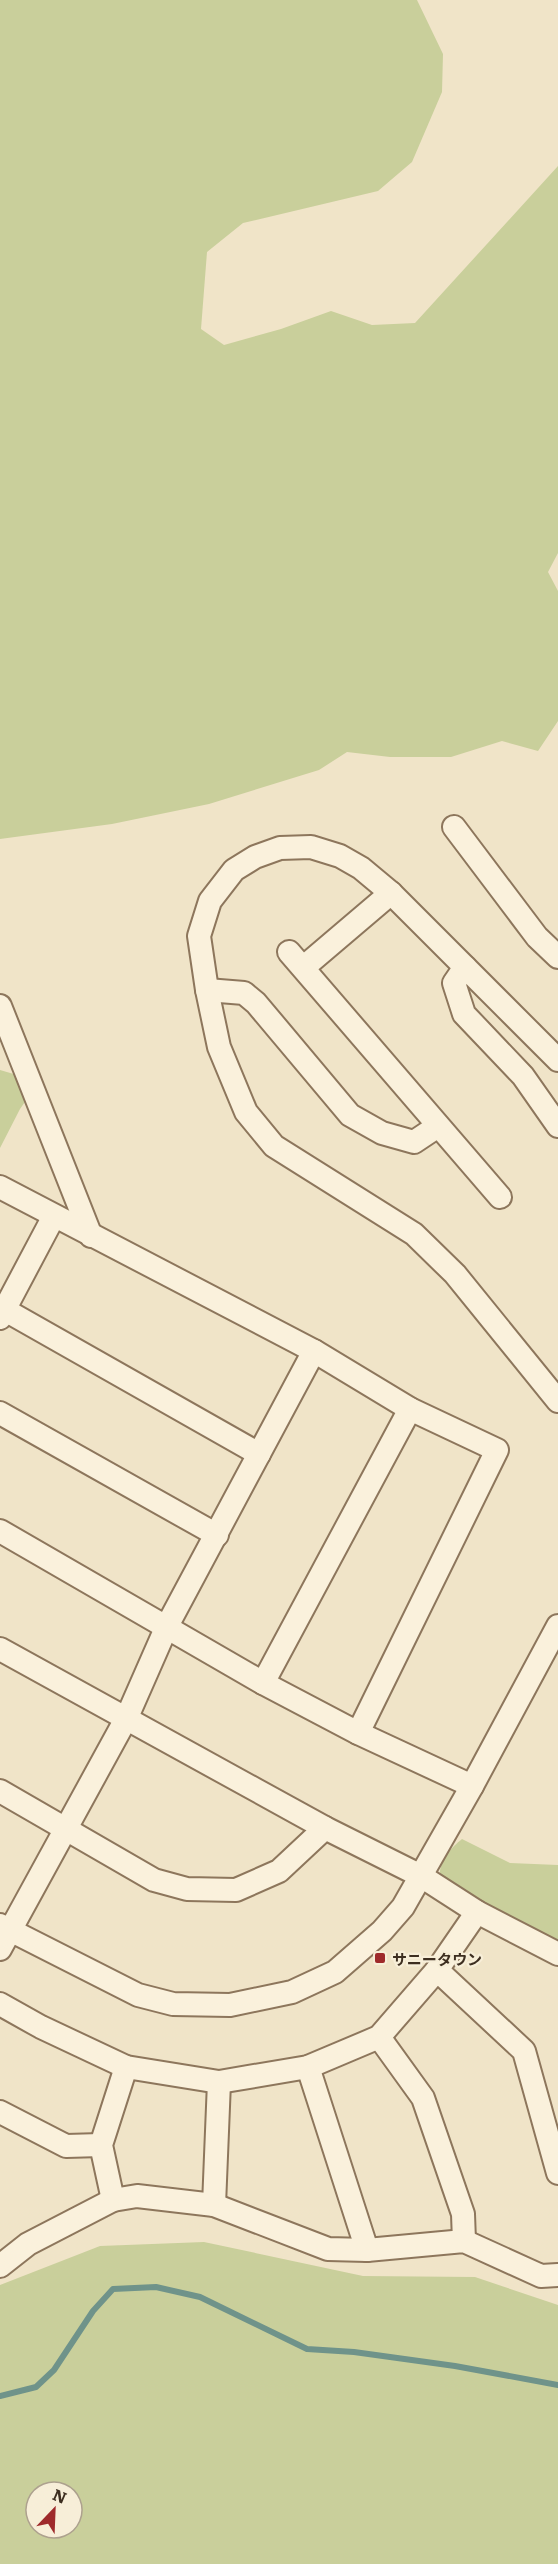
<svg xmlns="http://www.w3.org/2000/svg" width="558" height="2564" font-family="Literata,'Noto Sans JP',serif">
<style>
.green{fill:#c9cf9b;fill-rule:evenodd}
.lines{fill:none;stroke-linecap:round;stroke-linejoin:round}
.stream{stroke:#6f938a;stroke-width:6}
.minor-casing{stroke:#8d765c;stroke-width:26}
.minor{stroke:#faf1dc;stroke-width:22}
.poi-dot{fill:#9e2a2b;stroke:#f7eed8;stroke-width:2}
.labels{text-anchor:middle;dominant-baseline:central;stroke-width:4.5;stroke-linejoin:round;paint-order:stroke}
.poi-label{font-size:15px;font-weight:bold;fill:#3d2e20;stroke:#f7eed8;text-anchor:start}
</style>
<rect width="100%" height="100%" fill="#f0e4c8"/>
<g class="green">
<polygon points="0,0 417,0 443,54 442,92 412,162 378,191 243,223 207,252 201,329 224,345 281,329 331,311 372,325 415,323 558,166 558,553 548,572 558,591 558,721 538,751 502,741 451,757 390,757 347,752 319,770 209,804 112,824 0,839"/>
<polygon points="0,1070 17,1075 29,1096 20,1109 0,1148"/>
<path d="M462,1839L510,1863L558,1865V1943L467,1895L440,1876C439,1860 451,1848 462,1839Z"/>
<path d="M204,2242L363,2276L475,2277L558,2305V2564H0V2285L100,2246ZM36,2492H72V2528H36Z"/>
</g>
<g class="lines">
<polyline class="stream" points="0,2396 36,2387 54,2370 93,2311 113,2289 156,2287 200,2297 307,2349 354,2352 455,2366 558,2385"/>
<g class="minor-casing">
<g id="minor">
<polyline points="454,827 537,937 558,957"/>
<polyline points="289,952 500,1197"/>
<polyline points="304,967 391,893"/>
<polyline points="465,967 454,983 464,1014 523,1076 558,1126"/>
<polyline points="207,990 244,993 256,1003 350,1115 382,1133 414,1142 438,1126"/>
<polyline points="0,1006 91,1236"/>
<polyline points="558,1060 391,893 361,868 340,856 311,847 280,848 255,857 234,870 210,901 199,936 207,990 219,1047 246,1112 274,1146 414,1234 455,1274 558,1401"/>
<polyline points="0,1187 314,1351 410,1409 497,1450 358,1733"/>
<polyline points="5,1310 259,1454"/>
<polyline points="0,1318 54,1216"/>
<polyline points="0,1413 217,1535"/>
<polyline points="0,1531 263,1683 358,1733 472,1786"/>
<polyline points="0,1649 325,1828 421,1876 477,1912 558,1954"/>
<polyline points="263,1683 410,1409"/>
<polyline points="0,1791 154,1880 187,1889 236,1890 279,1871 325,1828"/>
<polyline points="0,1925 138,1995 173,2004 230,2005 292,1992 335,1972 382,1931 403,1907 472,1786 558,1626"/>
<polyline points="0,1949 127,1717 167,1626 314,1351"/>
<polyline points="437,1970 477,1912"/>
<polyline points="0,2004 41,2027 126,2067 219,2082 308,2067 379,2037 437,1970 524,2051 558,2173"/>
<polyline points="379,2037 423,2098 463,2214 464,2241"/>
<polyline points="308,2067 367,2250"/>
<polyline points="0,2112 66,2146 101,2145"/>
<polyline points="113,2200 101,2145 126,2067"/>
<polyline points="214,2205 219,2082"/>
<polyline points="0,2266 28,2244 113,2200 137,2196 214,2205 328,2249 367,2250 464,2241 541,2276 558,2275"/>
</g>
</g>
<use href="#minor" class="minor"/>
</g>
<rect class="poi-dot" x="374" y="1952" width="12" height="12" rx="3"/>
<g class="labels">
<g class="poi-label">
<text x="392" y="1958">サニータウン</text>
</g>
</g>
<g transform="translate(54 2510) rotate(23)"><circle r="28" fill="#f7eed8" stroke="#ada18e" stroke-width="1.5"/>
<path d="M0-4.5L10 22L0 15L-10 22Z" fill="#9e2a2b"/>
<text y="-9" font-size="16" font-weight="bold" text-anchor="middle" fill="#3d2e20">N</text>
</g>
</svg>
